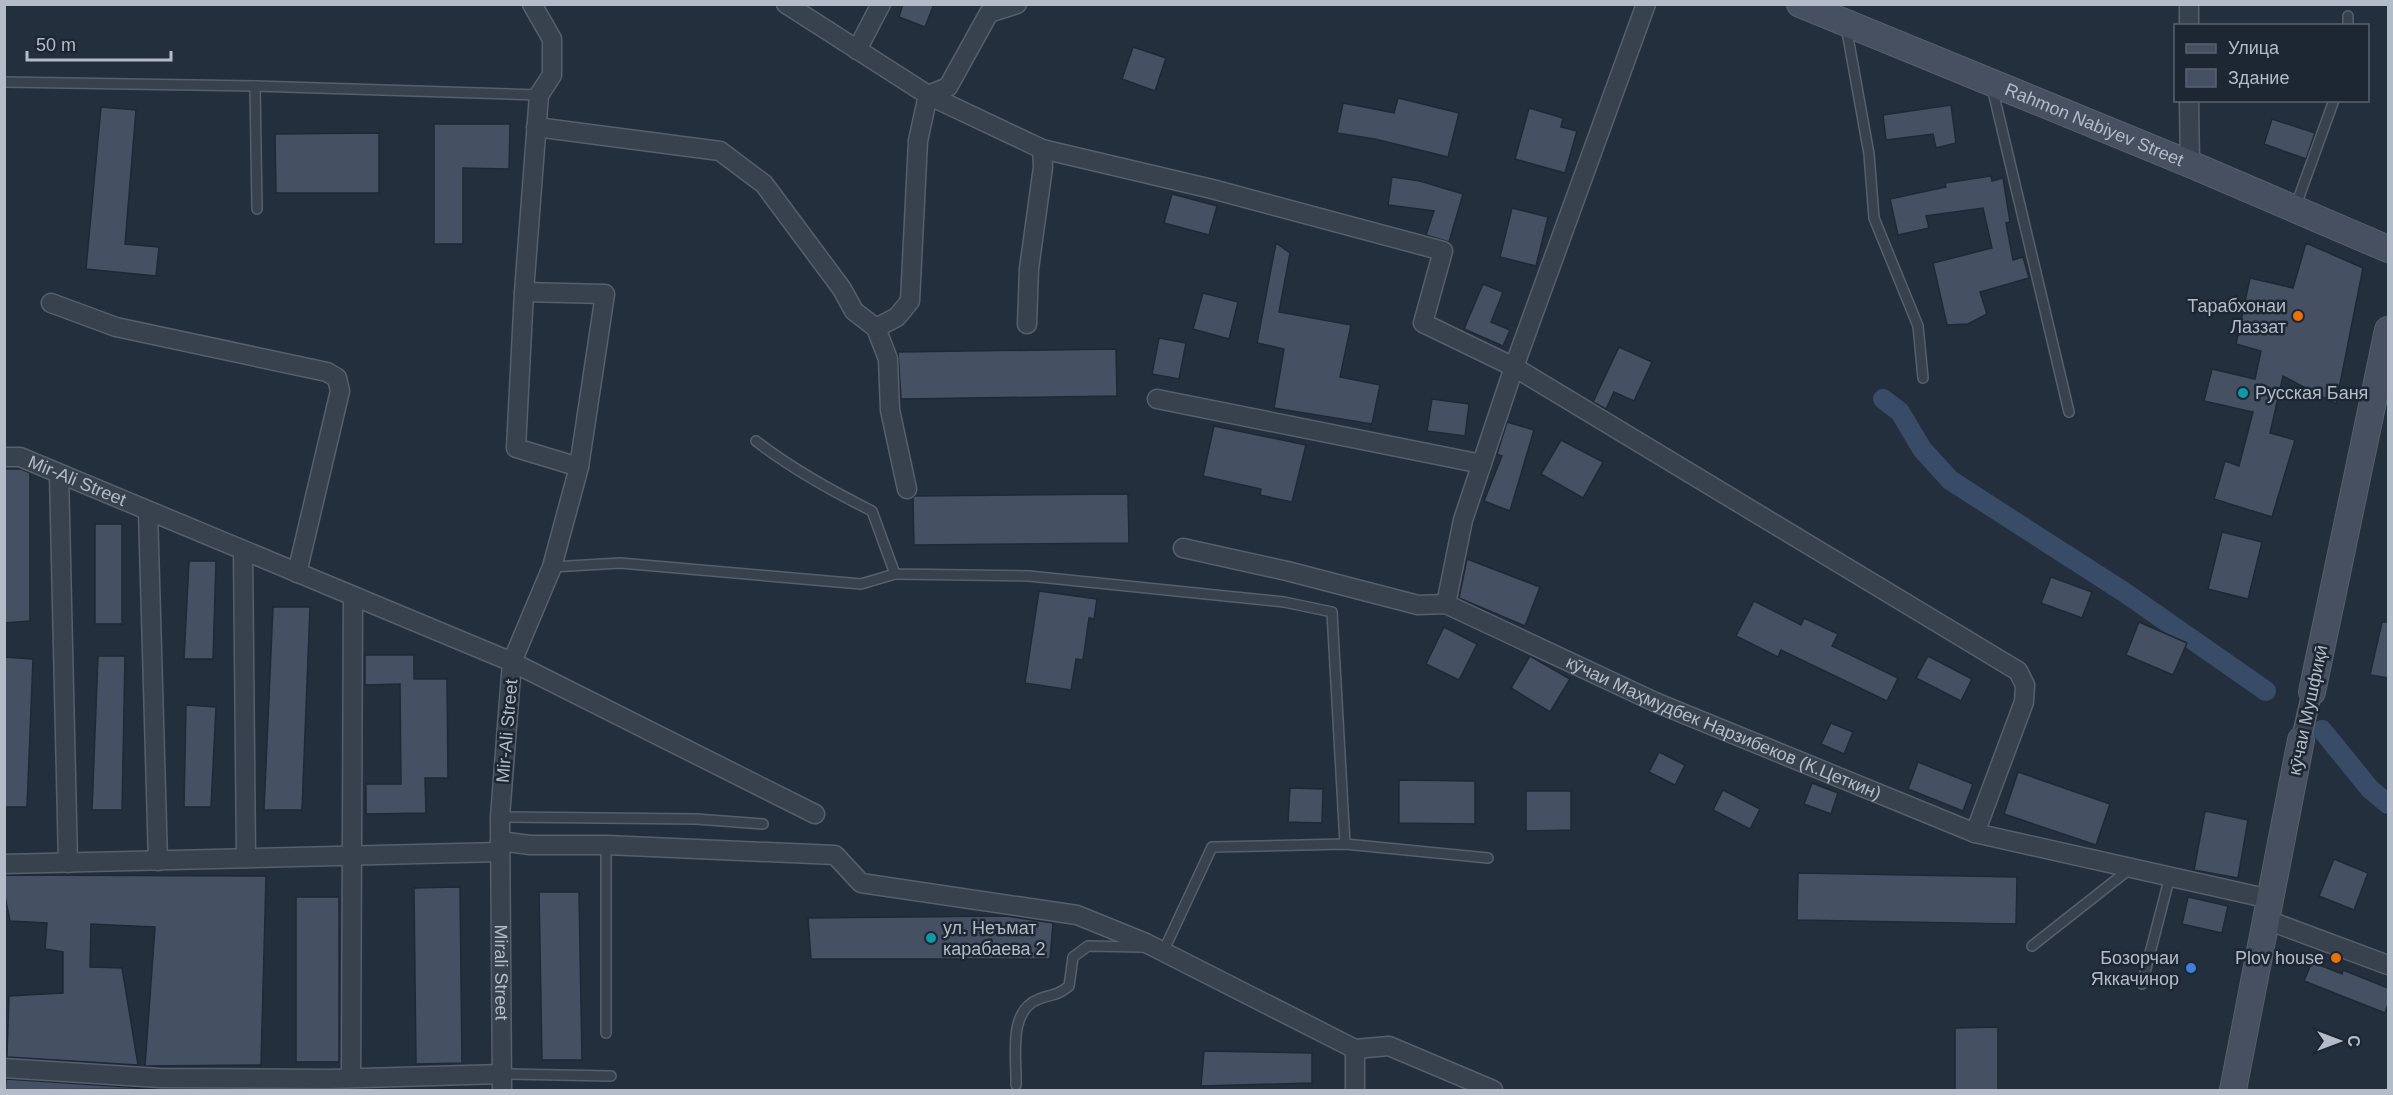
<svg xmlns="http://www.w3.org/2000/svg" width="2393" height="1095" font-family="Arial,sans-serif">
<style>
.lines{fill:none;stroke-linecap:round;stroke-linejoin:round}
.canal{stroke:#394c67;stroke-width:20}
.building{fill:#455162;stroke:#1f2835;stroke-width:1.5}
.lane-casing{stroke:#565f6c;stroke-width:12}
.street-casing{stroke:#565f6c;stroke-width:21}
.secondary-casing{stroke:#565f6c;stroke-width:28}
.lane{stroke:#38414e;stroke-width:9}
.street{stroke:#38414e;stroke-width:18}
.secondary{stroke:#465061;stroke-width:26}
.food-dot{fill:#e8710a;stroke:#1d2633;stroke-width:2}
.culture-dot{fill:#0f9aa8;stroke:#1d2633;stroke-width:2}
.shop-dot{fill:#3f7fe0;stroke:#1d2633;stroke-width:2}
.labels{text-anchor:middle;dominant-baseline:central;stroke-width:5;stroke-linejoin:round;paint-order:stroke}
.street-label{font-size:18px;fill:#b4bcc9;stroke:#1d2633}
.poi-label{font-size:18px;fill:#b4bcc9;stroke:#1d2633;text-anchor:end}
</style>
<rect width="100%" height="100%" fill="#242f3e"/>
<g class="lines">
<g class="canal">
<polyline points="1883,399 1900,412 1922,449 1950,480 2124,592 2266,691"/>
<polyline points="2322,730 2370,789 2388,804"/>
</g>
</g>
<g class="building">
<polygon points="903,4 934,4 925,27 899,17"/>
<polygon points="1133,47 1166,58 1155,91 1122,79"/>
<polygon points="1398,98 1459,113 1448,157 1375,139 1337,133 1343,103 1394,113"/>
<polygon points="1951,105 1956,143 1936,148 1933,134 1886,140 1883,115"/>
<polygon points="101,107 136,110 125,244 159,247 156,276 86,269"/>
<polygon points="1529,108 1563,118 1561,127 1577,131 1565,173 1515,159"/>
<polygon points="2272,119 2315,133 2306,159 2264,144"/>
<polygon points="434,124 510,124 509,169 463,168 463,244 434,244"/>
<polygon points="379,133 379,193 276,193 275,134"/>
<polygon points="1991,176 1992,181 2003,178 2010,222 2006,223 2013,260 2023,257 2029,278 1980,292 1987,314 1968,324 1947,325 1933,263 1992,248 1983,208 1926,216 1929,228 1898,235 1890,199 1946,187 1945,183"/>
<polygon points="1392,177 1420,181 1463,194 1449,242 1426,235 1434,211 1388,205"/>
<polygon points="1172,194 1217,206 1209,235 1164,223"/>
<polygon points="1512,208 1548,217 1536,266 1500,257"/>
<polygon points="1276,243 1290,253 1279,312 1351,325 1340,377 1380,385 1372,424 1274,408 1284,349 1257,343"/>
<polygon points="2306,243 2363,268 2336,404 2283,376 2270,433 2295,440 2272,517 2214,499 2225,461 2239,466 2253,412 2204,401 2212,369 2255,379 2261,351 2236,344 2250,278 2293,288"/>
<polygon points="1483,284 1503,292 1491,322 1510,330 1503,346 1464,329"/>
<polygon points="1203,293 1238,302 1229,339 1193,329"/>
<polygon points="1159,338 1186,343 1179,379 1152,374"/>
<polygon points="1619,347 1652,362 1634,401 1614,392 1606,409 1593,402"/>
<polygon points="1116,349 1117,396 901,399 898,352"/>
<polygon points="1432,399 1469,404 1465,436 1427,431"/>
<polygon points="1507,422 1534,430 1510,511 1484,501 1502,456 1497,454"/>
<polygon points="1214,426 1306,445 1292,502 1260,495 1261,489 1203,476"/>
<polygon points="1561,440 1603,462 1583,498 1541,474"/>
<polygon points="4,469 21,469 30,473 30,621 4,623"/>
<polygon points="1128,494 1129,543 914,545 913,498 915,496"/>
<rect x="95" y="524" width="27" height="100"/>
<polygon points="2222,532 2262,542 2248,599 2208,589"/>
<polygon points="1467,559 1540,587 1525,626 1459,598"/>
<polygon points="189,561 216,561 213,659 184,659"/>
<polygon points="2051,577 2092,592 2082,618 2041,603"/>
<polygon points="1039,591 1097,599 1094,619 1089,618 1083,660 1076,659 1071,690 1025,683"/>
<polygon points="1754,601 1801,625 1804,618 1838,634 1832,646 1898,678 1887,701 1781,650 1778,657 1736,636"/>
<polygon points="273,607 310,607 302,810 264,810"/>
<polygon points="2139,622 2187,643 2173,675 2126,655"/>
<polygon points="2382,622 2388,622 2388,678 2370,675"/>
<polygon points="1444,627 1477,644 1459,680 1426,664"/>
<polygon points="365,655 414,655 414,679 447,679 448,778 425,778 426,813 366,814 366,784 401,784 400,684 365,685"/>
<polygon points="98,656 125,656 122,810 92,810"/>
<polygon points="1530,656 1570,679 1550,712 1511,688"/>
<polygon points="1928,656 1972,679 1961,701 1916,678"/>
<polygon points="4,657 33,659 27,807 4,807"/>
<polygon points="186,705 216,707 211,807 184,807"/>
<polygon points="1831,723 1853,732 1844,754 1821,744"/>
<polygon points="1659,752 1685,765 1675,785 1649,772"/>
<polygon points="1918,762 1973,784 1963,811 1908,789"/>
<polygon points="2018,772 2110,804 2096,845 2004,814"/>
<polygon points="1399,780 1475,781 1475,824 1399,823"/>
<polygon points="1812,783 1838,793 1831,814 1804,804"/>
<polygon points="1290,788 1323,789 1322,823 1288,822"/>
<polygon points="1723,790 1760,809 1750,829 1713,810"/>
<polygon points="1526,791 1571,791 1571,830 1526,831"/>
<polygon points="2205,811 2248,820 2238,878 2194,870"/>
<polygon points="2334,859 2368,873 2354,910 2319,896"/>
<polygon points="1798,873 2017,877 2016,924 1797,920"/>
<polygon points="4,875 266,876 261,1065 145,1066 155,927 91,924 90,967 122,968 138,1065 7,1057 9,996 63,993 63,952 45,949 47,923 10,921 4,891"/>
<polygon points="460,887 462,1063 416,1064 414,888"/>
<polygon points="539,892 579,892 582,1060 542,1060"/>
<rect x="296" y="897" width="43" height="165"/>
<polygon points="2188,897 2228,906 2222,933 2182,924"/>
<polygon points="1006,916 1053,923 1050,959 811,959 808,918"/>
<polygon points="2312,962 2342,974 2343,970 2388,988 2388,1004 2385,1013 2304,981"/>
<polygon points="1998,1027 1998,1090 1955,1090 1955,1028"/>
<polygon points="1204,1051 1312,1053 1312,1083 1201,1086"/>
<polygon points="6,1079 158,1089 160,1089 5,1090"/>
</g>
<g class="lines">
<g class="lane-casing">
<g id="lane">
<polyline points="1846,26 1869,154 1874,218 1918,326 1923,378"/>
<polyline points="2348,26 2348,16"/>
<polyline points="4,82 255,86 539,95"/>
<polyline points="255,86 257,209"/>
<polyline points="1992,87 2069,412"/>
<polyline points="2295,208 2334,100"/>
<path d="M756,441C792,469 832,491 872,511L895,574L1029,576L1284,602L1332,612L1345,844"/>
<polyline points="552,567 620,563 861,584 895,574"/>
<polyline points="500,817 696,819 763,824"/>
<polyline points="606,845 606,1033"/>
<polyline points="2032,946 2131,868"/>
<polyline points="1163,952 1212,847 1345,844 1488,858"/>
<polyline points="2142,984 2170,876"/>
<polyline points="502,1074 611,1076"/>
<path d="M1016,1085C1017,1058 1007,1011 1039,999C1054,993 1055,997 1069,986L1073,957L1088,946L1142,947"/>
</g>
</g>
<g class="street-casing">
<g id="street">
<polyline points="532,4 552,39 552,75 539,95 524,292 516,448 579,467"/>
<polyline points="786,4 928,95 1042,149 1212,189 1443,251 1423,323 1514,367 2018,671 2025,685 2024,702 1975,833"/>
<polyline points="2189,4 2189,26"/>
<polyline points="857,50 881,4"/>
<polyline points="2189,100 2190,164"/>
<polyline points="536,127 720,151 764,184 842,289 854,311 876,328 888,359 890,410 907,489"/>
<polyline points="524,292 605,294 579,467 552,567 512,662 815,814"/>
<polyline points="51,303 116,327 327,372 337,378 340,391 297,573"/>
<polyline points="1027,324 1029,269 1043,167 1042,149"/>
<polyline points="876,328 897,317 910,301 918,141 928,95 948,87 989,13 1017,4"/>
<polyline points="1157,399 1482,464"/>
<path id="s1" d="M4,457H20L512,662L500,817L502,1090"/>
<polyline points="59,474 68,863"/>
<polyline points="148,511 158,861"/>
<path id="s2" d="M1183,548L1287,571L1418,605L1446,604L1655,702L1975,833L2270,899"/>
<polyline points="243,551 246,858"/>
<polyline points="1446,604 1463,520 1514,367 1646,4"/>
<polyline points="2301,740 2312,692"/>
<polyline points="500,841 530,845 606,845 835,855 861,883 1077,915 1146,943 1355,1049 1389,1046 1493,1090"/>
<polyline points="4,864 500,852"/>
<polyline points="2267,920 2388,965"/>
<polyline points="1355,1049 1355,1090"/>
<polyline points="4,1068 159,1078 329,1079 502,1074"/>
<polyline points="351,1078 353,596"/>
</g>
</g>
<g class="secondary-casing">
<g id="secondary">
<path id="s3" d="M1800,4L2190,164L2388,249"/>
<polyline points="2312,692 2388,330"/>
<polyline points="2233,1090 2301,740"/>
</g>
</g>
<use href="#lane" class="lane"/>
<use href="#street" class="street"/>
<use href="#secondary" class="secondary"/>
</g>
<g class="food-dot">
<circle cx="2298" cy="316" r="6"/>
<circle cx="2336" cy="958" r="6"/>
</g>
<g class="culture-dot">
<circle cx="2243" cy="393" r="6"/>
<circle cx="931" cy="938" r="6"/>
</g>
<circle class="shop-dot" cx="2191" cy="968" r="6"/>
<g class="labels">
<g class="street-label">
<text stroke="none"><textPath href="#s3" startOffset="318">Rahmon Nabiyev Street</textPath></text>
<text stroke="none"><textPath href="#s1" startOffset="78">Mir-Ali Street</textPath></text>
<text transform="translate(2308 710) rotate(-78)">кӯчаи Мушфиқӣ</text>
<text stroke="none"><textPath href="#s2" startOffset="574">кӯчаи Маҳмудбек Нарзибеков (К.Цеткин)</textPath></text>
<text transform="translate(507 731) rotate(-85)">Mir-Ali Street</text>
<text stroke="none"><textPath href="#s1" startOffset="860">Mirali Street</textPath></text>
</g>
<g class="poi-label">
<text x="2286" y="306">Тарабхонаи<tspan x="2286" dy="21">Лаззат</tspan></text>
<text x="2255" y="393" text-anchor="start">Русская Баня</text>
<text x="943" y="928" text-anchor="start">ул. Неъмат<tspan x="943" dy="21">карабаева 2</tspan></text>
<text x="2179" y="958">Бозорчаи<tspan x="2179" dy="21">Яккачинор</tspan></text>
<text x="2324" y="958">Plov house</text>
</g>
</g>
<rect width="2393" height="1095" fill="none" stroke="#b4bcc9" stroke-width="12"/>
<rect x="2174" y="24" width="195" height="78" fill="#1d2633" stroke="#59626f" stroke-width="1.5"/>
<rect x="2186" y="44" width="30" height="9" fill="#465061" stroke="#59626f" stroke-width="1.5"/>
<text x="2228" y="54" font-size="18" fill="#b4bcc9">Улица</text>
<rect x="2186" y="69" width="30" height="18" fill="#455162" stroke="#59626f" stroke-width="1.5"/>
<text x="2228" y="84" font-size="18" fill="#b4bcc9">Здание</text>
<g transform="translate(2339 1041) rotate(90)" stroke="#1d2633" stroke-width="4.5" paint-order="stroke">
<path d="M0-4.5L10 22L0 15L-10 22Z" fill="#b4bcc9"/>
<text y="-9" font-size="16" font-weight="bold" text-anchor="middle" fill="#b4bcc9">С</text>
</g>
<path d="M27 51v9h144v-9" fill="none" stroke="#b4bcc9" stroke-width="3"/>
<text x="36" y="51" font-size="18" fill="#b4bcc9" stroke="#1d2633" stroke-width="4.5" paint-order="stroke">50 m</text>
</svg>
